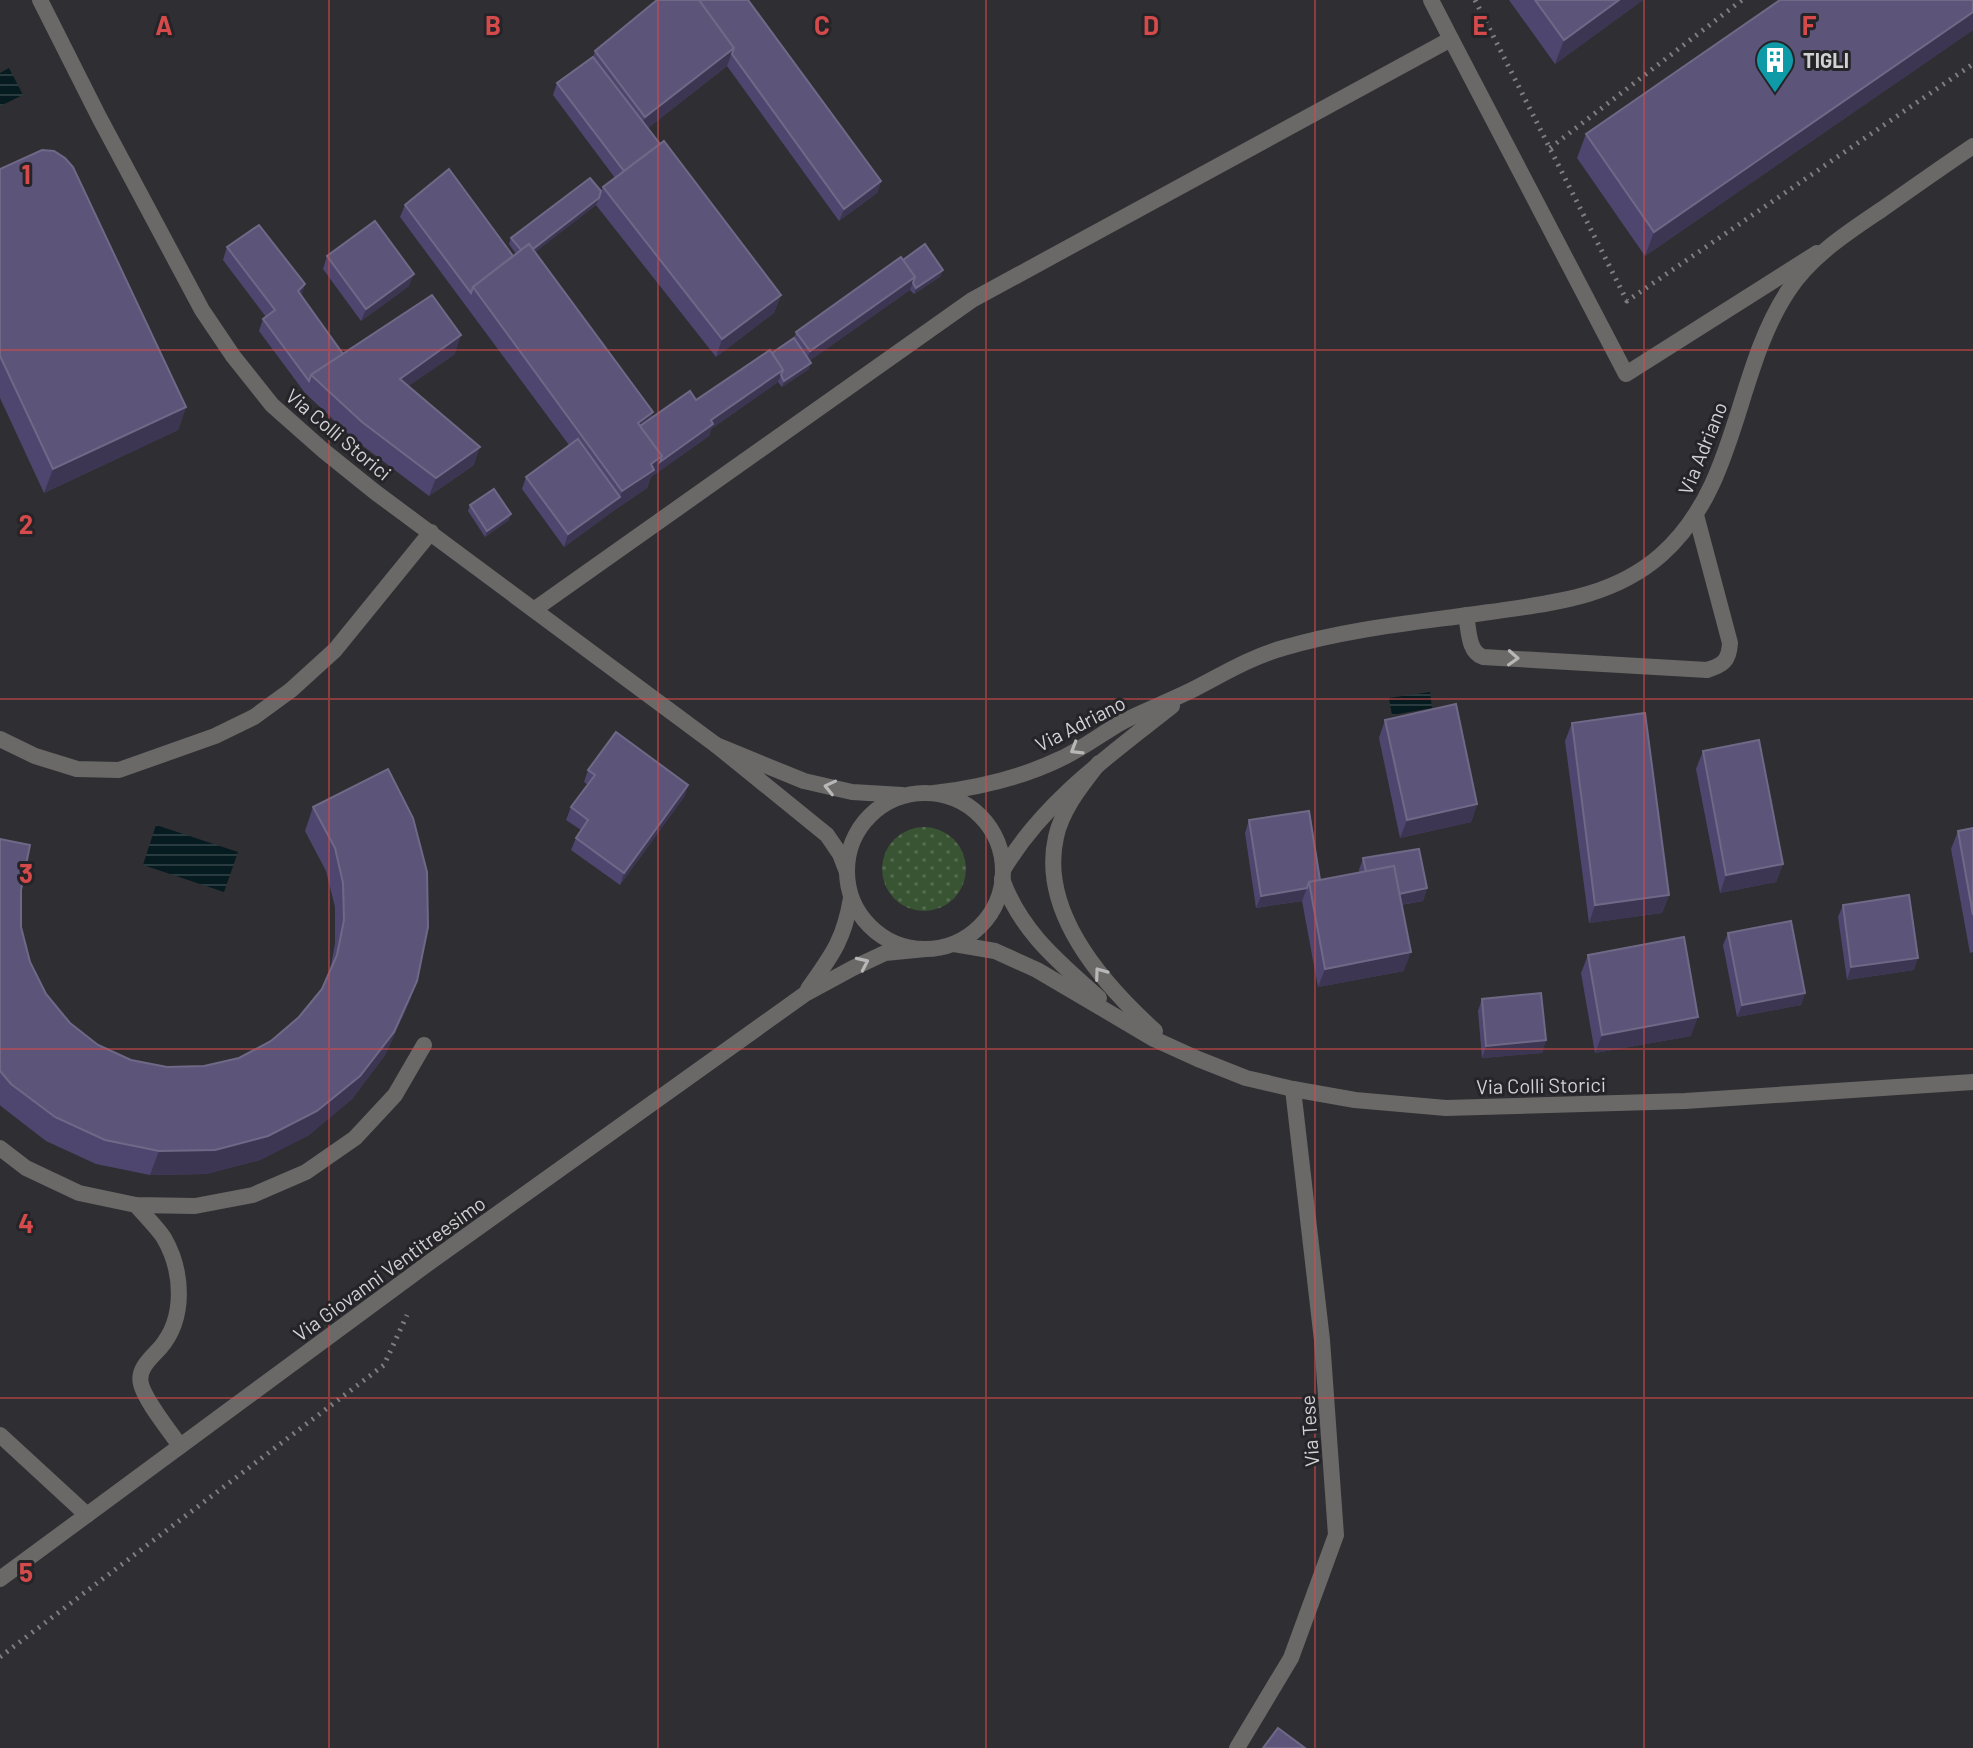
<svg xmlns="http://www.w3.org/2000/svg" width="1973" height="1748" font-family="Barlow,sans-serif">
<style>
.green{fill:url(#green-dots)}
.water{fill:url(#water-rules)}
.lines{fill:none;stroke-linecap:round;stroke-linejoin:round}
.path{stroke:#7e7d81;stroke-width:5;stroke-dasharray:2 6;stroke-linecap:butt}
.service{stroke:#6a6967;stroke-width:16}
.minor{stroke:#6a6967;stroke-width:16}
.tertiary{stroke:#6a6967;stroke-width:16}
.wall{fill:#4e466f}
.shaded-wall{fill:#3c3652}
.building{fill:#5c5579;stroke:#6f6987;stroke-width:2}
.oneway{stroke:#b8b7b8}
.grid{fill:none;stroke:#d54a4a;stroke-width:2;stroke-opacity:0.55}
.labels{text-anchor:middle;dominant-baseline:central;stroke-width:6;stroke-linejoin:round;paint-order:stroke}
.poi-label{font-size:20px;font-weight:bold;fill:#d2d1d3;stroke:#252428;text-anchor:start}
.street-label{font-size:20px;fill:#d2d1d3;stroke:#252428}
.grid-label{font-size:26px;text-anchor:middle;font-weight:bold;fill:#d54a4a;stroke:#252428;stroke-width:6;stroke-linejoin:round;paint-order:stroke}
</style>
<defs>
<pattern id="green-dots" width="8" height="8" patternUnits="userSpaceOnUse" patternTransform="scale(2)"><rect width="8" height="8" fill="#395433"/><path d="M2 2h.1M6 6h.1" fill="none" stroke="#556c50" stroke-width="1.8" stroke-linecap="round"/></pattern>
<pattern id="water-rules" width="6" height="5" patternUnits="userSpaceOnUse" patternTransform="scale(2)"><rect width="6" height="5" fill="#051b1f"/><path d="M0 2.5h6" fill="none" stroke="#293b3f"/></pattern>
</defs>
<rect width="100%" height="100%" fill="#2f2e32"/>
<circle class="green" cx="924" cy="869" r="42"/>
<g class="water">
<polygon points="9,68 23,95 0,106 0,73"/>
<polygon points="1430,692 1432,708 1392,715 1389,698"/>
<polygon points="156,825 238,852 224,892 143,865"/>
</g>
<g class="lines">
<g class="path">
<polyline points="1475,0 1627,301 1973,64"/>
<polyline points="1550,148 1742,0"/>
<polyline points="0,1657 384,1365 407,1315"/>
</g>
<g class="service">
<polyline points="1431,0 1451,39"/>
<polyline points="535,609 972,300 1451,39 1626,374 1817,253"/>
<path d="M1466,615C1469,630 1468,652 1483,657L1707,670C1723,665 1729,661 1730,643L1696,515"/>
</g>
<g class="minor">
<polyline points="0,739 35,756 77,769 119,770 215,736 254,717 291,690 335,650 431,532"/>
<path d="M934,793C975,788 1023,777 1060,759C1082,749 1101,734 1122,722C1146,710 1170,701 1194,689C1223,674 1251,657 1283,648C1350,628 1421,622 1490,612C1551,603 1612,598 1661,555C1739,486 1734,373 1788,291C1811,256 1847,233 1881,210C1912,188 1942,167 1973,146"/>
<path d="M1003,870C1044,801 1110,755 1172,706"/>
<polyline points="0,1148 26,1168 79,1193 136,1205 195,1206 253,1195 306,1172 355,1138 395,1095 424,1045"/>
<path d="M136,1205C145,1216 157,1227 164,1238C183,1271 186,1318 160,1348C151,1358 137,1369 141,1384C145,1401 170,1431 180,1446"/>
<polyline points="0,1435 87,1515"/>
<polyline points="1237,1748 1291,1658 1336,1535 1322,1340 1293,1089"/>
</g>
<g class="tertiary">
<polyline points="40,0 99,117 202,310 233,356 272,405 324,451 375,492 716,745"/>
<path d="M1099,763C1082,785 1062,809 1056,837C1039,912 1104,985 1155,1031"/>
<circle cx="925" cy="871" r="78"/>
<polyline points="847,872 840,854 827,835 716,745 804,781 852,792 902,795"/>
<path d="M1002,879C1021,932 1059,962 1099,998"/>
<polyline points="954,944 995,951 1037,970 1154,1039 1198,1059 1246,1078 1293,1089 1355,1100 1446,1108 1685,1101 1973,1082"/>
<path d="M808,989C832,955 844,940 851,898"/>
<polyline points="0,1579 430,1262 805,994 853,968 885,953 926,949"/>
</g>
</g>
<g class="wall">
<polygon points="748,0 881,181 877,193 839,221 727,66 648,128 781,295 774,313 716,357 596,205 535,252 653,412 651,418 696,400 772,353 794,338 796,332 903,260 941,276 914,294 910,290 809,361 809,369 782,387 778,382 711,429 709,436 651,477 647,488 616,509 564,547 522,489 526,477 569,445 400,217 405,205 513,256 516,254 509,244 511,238 601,191 603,187 615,178 553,95 557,83 593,57 595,51"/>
<polygon points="1509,0 1643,0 1555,64"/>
<polygon points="1973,0 1973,30 1645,256 1577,158 1586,134"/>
<polygon points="0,169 186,407 178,430 44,493 0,398"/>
<polygon points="227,247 305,284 301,296 343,354 455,354 408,386 474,465 429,496 355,440 305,393 259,331 263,319 266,317 223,260"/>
<polygon points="327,256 409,286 361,321 323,269"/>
<polygon points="470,505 509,520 485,537 468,511"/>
<polygon points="1385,720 1477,804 1471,822 1400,838 1379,738"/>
<polygon points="1572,723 1669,895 1662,913 1589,923 1565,741"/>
<polygon points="1703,751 1783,864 1776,882 1720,893 1696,769"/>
<polygon points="588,770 688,785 684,797 620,885 571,850 576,838 581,830 566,820 571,807 588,785 584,782"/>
<polygon points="313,807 417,981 408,1005 385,1055 352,1099 309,1135 260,1160 206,1174 150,1175 96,1164 46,1141 2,1107 0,1105 0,839 21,890 21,927 30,962 46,994 70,1023 98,1045 131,1060 167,1067 204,1066 239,1058 271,1041 299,1017 322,989 330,971 335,943 335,907 326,871 305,831"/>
<polygon points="1249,820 1320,880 1360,873 1359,870 1363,858 1427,888 1423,901 1401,905 1404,971 1318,987 1302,901 1256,908 1245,833"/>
<polygon points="1973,828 1973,952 1970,953 1951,849 1958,831"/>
<polygon points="1843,905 1914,970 1847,980 1838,917"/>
<polygon points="1728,933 1805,993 1801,1005 1737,1017 1723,945"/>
<polygon points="1588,955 1691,1036 1595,1053 1581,973"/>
<polygon points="1482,999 1546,1040 1542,1053 1482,1058 1478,1011"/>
</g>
<g class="shaded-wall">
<polygon points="1619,0 1643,0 1555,64 1564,40"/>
<polygon points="1973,12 1973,30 1645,256 1654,232"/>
<polygon points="734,48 727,66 639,135 645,117"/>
<polygon points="881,181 877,193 839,221 844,209"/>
<polygon points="599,198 596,205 523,262 525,256"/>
<polygon points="943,270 941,276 914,294 916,288"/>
<polygon points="414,274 409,286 361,321 366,309"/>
<polygon points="915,277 910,290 805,364 810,351"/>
<polygon points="305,284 301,297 298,291"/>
<polygon points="781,295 774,313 716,357 722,339"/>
<polygon points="461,335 455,354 393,397 400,379"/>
<polygon points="811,363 809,369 782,387 784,381"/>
<polygon points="783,370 778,382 711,429 709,436 651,477 647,488 616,509 564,547 568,534 620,497 622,491 651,464"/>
<polygon points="186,407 178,430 44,493 53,469"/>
<polygon points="653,412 646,430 640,434 638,423"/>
<polygon points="480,447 474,465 429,496 436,478"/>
<polygon points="511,514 509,520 485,537 487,531"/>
<polygon points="688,785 684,797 620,885 624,873"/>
<polygon points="1477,804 1471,822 1400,838 1407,820"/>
<polygon points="1783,864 1776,882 1720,893 1726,875"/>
<polygon points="1307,888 1302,901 1256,908 1261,896"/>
<polygon points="1427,888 1423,901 1392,906 1396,894"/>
<polygon points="1669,895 1662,913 1589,923 1595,905"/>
<polygon points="1411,952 1404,971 1318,987 1325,969"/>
<polygon points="1918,958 1914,970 1847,980 1851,967"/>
<polygon points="417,981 408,1005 385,1055 352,1099 309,1135 260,1160 206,1174 150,1175 159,1151"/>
<polygon points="1805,993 1801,1005 1737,1017 1742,1005"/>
<polygon points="1698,1017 1691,1036 1595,1053 1602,1035"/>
<polygon points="1546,1040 1542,1053 1482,1058 1486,1046"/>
</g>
<g class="building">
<polygon points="657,0 699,0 734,48 645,117 595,51"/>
<polygon points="699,0 748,0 881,181 844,209 732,54 734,48"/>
<polygon points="1535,0 1619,0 1564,40"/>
<polygon points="1780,0 1973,0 1973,12 1654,232 1586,134"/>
<polygon points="593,57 660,144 624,171 557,83"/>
<polygon points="664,141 781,295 722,339 603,187"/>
<polygon points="42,150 54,151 65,158 73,167 186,407 53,469 0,356 0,169"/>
<polygon points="449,169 513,256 473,287 471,293 405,205"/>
<polygon points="590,178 601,191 599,198 533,249 529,244 521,250 511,238"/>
<polygon points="375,221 414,274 366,309 327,256"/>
<polygon points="259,225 305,284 298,291 343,354 311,375 309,381 263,319 275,310 227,247"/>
<polygon points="529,244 653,412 638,423 662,456 651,464 654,470 622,491 473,287"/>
<polygon points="925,244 943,270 916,288 913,283 915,277 903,260"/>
<polygon points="901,257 915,277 810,351 796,332"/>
<polygon points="432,295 461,335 400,379 480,447 436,478 362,422 311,375"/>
<polygon points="794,338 811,363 784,381 781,375 783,370 772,353"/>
<polygon points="770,350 783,370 711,420 713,424 660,462 662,456 640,426 690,391 696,400"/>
<polygon points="578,439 620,497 568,534 526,477"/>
<polygon points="494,489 511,514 487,531 470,505"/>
<polygon points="1456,704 1477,804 1407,820 1385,720"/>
<polygon points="1645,713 1669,895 1595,905 1572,723"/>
<polygon points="616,732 688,785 624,873 576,838 588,820 571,807 595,775 588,770"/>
<polygon points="1759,740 1783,864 1726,875 1703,751"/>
<polygon points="388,769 413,818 427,872 428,927 417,981 394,1032 360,1076 317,1111 268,1136 215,1150 159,1151 105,1140 55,1117 11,1084 0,1071 0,839 30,845 21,890 21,927 30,962 46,994 70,1023 98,1045 131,1060 167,1067 204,1066 239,1058 271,1041 299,1017 322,989 337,955 344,920 343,883 335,848 313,807"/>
<polygon points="1309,811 1320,880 1309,882 1307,888 1261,896 1249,820"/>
<polygon points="1973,828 1973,915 1958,831"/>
<polygon points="1419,849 1427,888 1399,894 1394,866 1366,872 1363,858"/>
<polygon points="1394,866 1411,952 1325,969 1309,882"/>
<polygon points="1909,895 1918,958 1851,967 1843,905"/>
<polygon points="1791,921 1805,993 1742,1005 1728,933"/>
<polygon points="1684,937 1698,1017 1602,1035 1588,955"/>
<polygon points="1541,993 1546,1040 1486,1046 1482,999"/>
<polygon points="1278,1728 1305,1748 1263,1748"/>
</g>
<defs><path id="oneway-chevron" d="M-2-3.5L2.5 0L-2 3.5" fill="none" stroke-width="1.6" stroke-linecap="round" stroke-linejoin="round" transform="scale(2)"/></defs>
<g class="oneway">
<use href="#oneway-chevron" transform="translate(1513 658) rotate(3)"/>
<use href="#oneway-chevron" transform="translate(1076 749) rotate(149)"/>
<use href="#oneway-chevron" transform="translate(830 787) rotate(-167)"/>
<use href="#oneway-chevron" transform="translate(863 963) rotate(-25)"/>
<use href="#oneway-chevron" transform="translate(1100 973) rotate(-126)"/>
</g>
<path class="grid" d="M329,0V1748M658,0V1748M986,0V1748M1315,0V1748M1644,0V1748M0,350H1973M0,699H1973M0,1049H1973M0,1398H1973"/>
<defs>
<g id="building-pin" transform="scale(2)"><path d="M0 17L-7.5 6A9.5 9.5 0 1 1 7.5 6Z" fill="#0f9aa8" stroke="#252428"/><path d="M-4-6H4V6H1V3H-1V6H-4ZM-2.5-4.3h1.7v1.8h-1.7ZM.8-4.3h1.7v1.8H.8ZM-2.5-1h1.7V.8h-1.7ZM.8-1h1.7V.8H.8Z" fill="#fff"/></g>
</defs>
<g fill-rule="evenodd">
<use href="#building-pin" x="1775" y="60"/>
</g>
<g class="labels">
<g class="poi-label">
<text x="1803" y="60">TIGLI</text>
</g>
<g class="street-label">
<text transform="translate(339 434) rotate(40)">Via Colli Storici</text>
<text transform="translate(1702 448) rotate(-68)">Via Adriano</text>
<text transform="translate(1080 723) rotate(-27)">Via Adriano</text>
<text transform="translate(1541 1085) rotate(-1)">Via Colli Storici</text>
<text transform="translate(389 1268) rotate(-36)">Via Giovanni Ventitreesimo</text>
<text transform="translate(1309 1431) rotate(-94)">Via Tese</text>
</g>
</g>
<g class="grid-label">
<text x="164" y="35">A</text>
<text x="493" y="35">B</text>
<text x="822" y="35">C</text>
<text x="1151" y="35">D</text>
<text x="1480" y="35">E</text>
<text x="1809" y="35">F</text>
<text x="26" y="184">1</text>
<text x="26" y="534">2</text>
<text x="26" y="883">3</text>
<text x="26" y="1233">4</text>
<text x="26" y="1582">5</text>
</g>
</svg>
